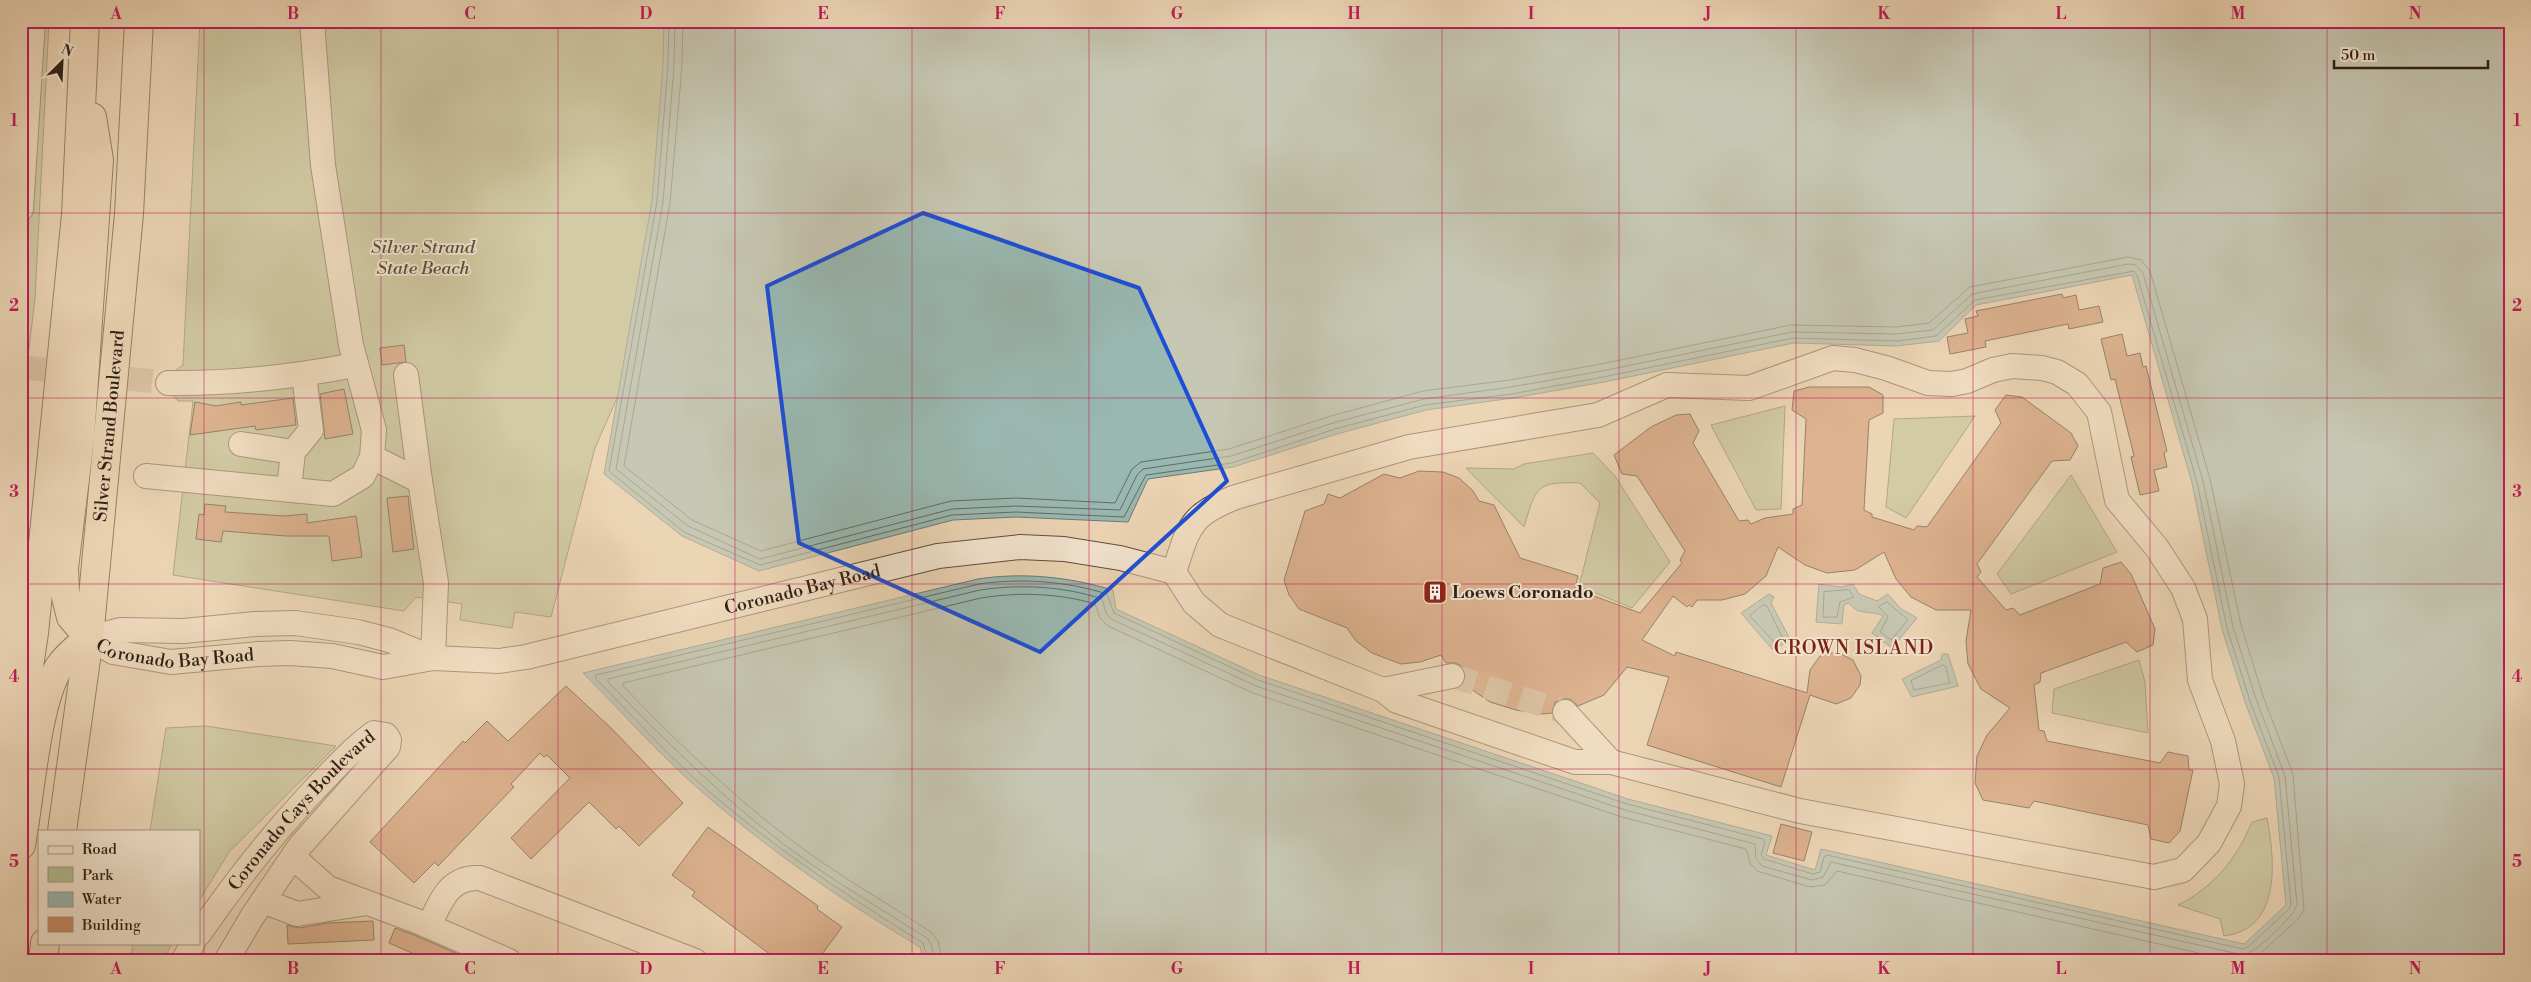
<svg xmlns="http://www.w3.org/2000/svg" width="2531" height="982" font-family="'Libre Bodoni',serif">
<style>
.green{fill:#b1be92;stroke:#6e6e54}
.water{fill:#99b8b1;stroke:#6d7a73}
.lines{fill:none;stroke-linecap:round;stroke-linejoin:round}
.shore{stroke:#626b64;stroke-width:1}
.building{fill:#cb8965;stroke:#2c1e16}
.minor-tunnel{stroke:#c6b095;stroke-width:24;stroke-dasharray:24 12;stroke-linecap:butt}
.minor-casing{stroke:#5c4c3e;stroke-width:26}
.highway-casing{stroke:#2c1e16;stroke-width:30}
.minor{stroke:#f3e4cf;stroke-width:24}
.highway{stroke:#ecd5b5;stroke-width:28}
.marked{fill:none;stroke:#1d4ed8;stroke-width:4;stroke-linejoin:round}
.grid{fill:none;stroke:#c2185b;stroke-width:1;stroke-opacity:0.55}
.labels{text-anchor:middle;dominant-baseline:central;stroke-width:4;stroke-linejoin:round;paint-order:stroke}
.park-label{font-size:18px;font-style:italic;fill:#544e3b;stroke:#f3e4cf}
.street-label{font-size:18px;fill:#2c1e16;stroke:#f3e4cf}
.poi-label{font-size:18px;font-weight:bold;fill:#2c1e16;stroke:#f3e4cf;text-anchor:start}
.neighbourhood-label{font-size:19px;letter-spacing:1px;fill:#7a1f14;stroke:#f3e4cf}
.neatline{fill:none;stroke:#c2185b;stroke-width:2}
.grid-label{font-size:16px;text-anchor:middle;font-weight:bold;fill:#c2185b}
</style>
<rect width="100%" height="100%" fill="#ecd5b5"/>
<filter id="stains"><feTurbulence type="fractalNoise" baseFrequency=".004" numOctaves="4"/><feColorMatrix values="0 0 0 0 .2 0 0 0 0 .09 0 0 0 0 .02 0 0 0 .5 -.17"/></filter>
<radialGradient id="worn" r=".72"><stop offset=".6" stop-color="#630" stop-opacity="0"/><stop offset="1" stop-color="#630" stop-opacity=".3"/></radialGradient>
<g class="green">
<polygon points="21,21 49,21 35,299 21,414"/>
<polygon points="200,21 672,21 652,319 595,448 551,617 515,612 512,628 460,620 462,604 416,597 404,611 173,575 193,401 178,401 167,389 168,376 183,365"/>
<polygon points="1785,406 1781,509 1756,510 1711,425"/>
<polygon points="1975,416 1906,518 1886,507 1894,419"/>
<path d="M1593,453L1615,476L1670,562L1632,608L1579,586L1600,503L1580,483C1535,481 1536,488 1524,527L1466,468L1514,469L1524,464Z"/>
<polygon points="2071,475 2117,552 2011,594 1997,574"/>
<polygon points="2139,660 2145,682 2148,733 2052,713 2054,689"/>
<polygon points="206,726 336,746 229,852 199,901 199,831 150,831 166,728"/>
<path d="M2267,818C2275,860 2282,929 2224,936L2220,919L2178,905C2214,887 2237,858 2252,822Z"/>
<polygon points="133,943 173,943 162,961 130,961"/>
</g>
<g class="water">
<path d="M664,21H2510V961H924L920,947C839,899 763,846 692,783C654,749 619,709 583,673L978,579C1023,572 1069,577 1113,590L1116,609L1259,675L1628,799L1772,836L1766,855L1815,870L1821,849L2244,944L2286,905L2274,778L2245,702L2222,629L2192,483L2132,275L1976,305L1939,341L1897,346L1794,343L1604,382L1513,398L1426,410L1337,434L1233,467L1148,479L1128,522L1016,517L953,520L759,571L682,536L604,474L652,201L663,65Z"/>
<path d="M1819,584L1841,587L1853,584L1859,594L1877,601L1888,594L1900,608L1917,618L1892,648L1872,633L1883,616C1870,610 1858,616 1849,603L1844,605L1842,624L1816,622Z"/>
<polygon points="1769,594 1774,597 1771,603 1791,641 1772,649 1741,613"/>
<polygon points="1942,654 1948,654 1958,686 1912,697 1902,679 1941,660"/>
</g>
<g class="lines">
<g class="shore">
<path d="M669,21L668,65L657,201L609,471L684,532L760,565L952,515L1016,512L1124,517L1146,475L1232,463L1335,429L1425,405L1512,394L1603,377L1793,338L1897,341L1936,336L1975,300L2134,271L2137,275L2197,482L2227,628L2250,701L2279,777L2291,904L2289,909L2248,947L2243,949L1827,855L1824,857L1820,872L1813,874L1764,859L1761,855L1765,842L1763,839L1627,804L1258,680L1114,613L1107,594C1066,581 1021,578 979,584L596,675V679C629,712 660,747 695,779C765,842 843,893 923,943L928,961"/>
<path d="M675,21L674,66L663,202L616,469L688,526L760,559L952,509L1016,506L1120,510L1137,475L1143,469L1231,456L1333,423L1424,399L1511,387L1602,371L1792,332L1896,334L1933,330L1972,294L2128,264L2136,265L2143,273L2203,481L2233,627L2256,699L2285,776L2297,904C2296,915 2254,954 2243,955L1831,862L1823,877L1812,880L1762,866L1756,858L1755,844L1625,810L1256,686L1111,619L1106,613L1102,599C1063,586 1020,584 980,590L608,679V682C671,746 734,810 808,862C847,889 887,913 927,938L931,944L935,961"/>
<polyline points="683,21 682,66 670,203 624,466 692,520 761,551 951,501 1016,498 1115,503 1132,469 1141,462 1229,449 1331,416 1423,391 1510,380 1601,364 1791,325 1896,327 1929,323 1970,287 2128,257 2141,260 2150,271 2210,479 2241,625 2263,696 2293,774 2304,910 2298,919 2252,961"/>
<polygon points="1849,590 1854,597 1840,602 1837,617 1823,617 1824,592"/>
<polygon points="1887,602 1908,620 1891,640 1880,632 1888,617 1879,607"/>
<polygon points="1763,605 1767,606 1782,637 1775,643 1750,616"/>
<polygon points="1943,665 1946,667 1950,683 1914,690 1911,681"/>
<path d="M942,961L938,941L931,932C892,906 851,883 813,856C743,807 682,747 623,686V683L981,598C1018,592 1059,593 1095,604L1100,618L1108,626L1253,693L1622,817L1746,849L1750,863L1757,871L1810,887L1825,885L1837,871L2234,961"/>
</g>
</g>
<g class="building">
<polygon points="2062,294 2063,298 2076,295 2079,310 2099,306 2103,322 2069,329 2068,324 1985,341 1986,347 1950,354 1947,337 1968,333 1965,319 1978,316 1976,311"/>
<polygon points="2122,334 2127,356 2140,353 2143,367 2146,366 2167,451 2164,453 2167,467 2154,470 2159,491 2140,495 2131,457 2134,456 2115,379 2111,380 2101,339"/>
<polygon points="404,345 406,362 382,365 380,348"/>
<polygon points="1809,387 1869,387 1883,395 1883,413 1869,420 1864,510 1872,514 1872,517 1914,530 1917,526 1927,527 2001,423 1995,410 2006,395 2022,397 2071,433 2078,446 2070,460 2052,461 1977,564 1981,572 1977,577 2006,610 2013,608 2020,615 2100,584 2103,568 2121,562 2131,574 2155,629 2153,645 2137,652 2126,642 2041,673 2040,682 2034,685 2039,730 2044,731 2047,741 2160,763 2168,752 2188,756 2189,770 2193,770 2180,831 2169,843 2151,839 2148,825 2034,801 2029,808 1983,800 1975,783 1977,756 1987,735 2010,708 1981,689 1968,664 1966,641 1971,610 1936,610 1911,597 1896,579 1884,552 1855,570 1827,573 1805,565 1778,547 1766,576 1745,594 1722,600 1697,600 1692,607 1689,605 1687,607 1673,596 1642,640 1675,656 1676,652 1807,693 1810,670 1820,656 1837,652 1853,660 1861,676 1860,685 1851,698 1836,704 1810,695 1781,787 1647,745 1669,677 1627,667 1604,695 1578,706 1570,699 1562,699 1555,702 1552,713 1543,714 1516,710 1490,702 1465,685 1463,683 1466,674 1463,667 1456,663 1446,663 1441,655 1420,662 1401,664 1372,653 1356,641 1347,628 1299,609 1289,595 1284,580 1305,511 1324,504 1328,494 1340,498 1384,474 1400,478 1419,471 1443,472 1459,478 1473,491 1479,501 1494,505 1520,558 1578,576 1575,589 1640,613 1682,563 1680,560 1685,551 1637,476 1622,474 1614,455 1651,427 1676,415 1690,414 1699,431 1693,443 1739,521 1748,520 1751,524 1765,518 1793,514 1793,509 1802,505 1806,419 1792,410 1794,391"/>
<polygon points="344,389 353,434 325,439 320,394"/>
<polygon points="293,398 296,425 256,430 255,426 190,435 195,402 216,406 241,402 241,405"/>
<polygon points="408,496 414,549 393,552 387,498"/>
<polygon points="205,504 226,506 225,512 284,516 307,514 307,523 356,516 362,557 332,561 329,536 286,536 223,531 221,542 196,539 199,514 204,515"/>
<polygon points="566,686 612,729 683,803 639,846 619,826 616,829 589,802 531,859 511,838 570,778 547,755 544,757 540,753 511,784 514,787 463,840 438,866 435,862 414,883 370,842 463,741 465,743 487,721 508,741"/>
<polygon points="1781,824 1812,832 1804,861 1773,853"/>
<polygon points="708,827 818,906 817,909 842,927 817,961 779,961 692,896 695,892 672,875"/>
<polygon points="373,921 374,940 288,944 287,925 299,928 328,923"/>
<polygon points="395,928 414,935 474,961 430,961 389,943"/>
</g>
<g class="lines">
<g class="minor-tunnel">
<polyline points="21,367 168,383"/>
<polyline points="1452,676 1565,712"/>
</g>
<g class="minor-casing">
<g id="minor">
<polyline points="21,209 33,21"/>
<path d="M1833,358L1855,360L1886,368L1928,383L1952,384L1967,381L1993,370L2012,366L2042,368L2057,372L2077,384L2099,412L2117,500L2157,548L2183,588L2195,619L2200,680L2223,741L2232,784L2229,806L2209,843L2183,870L2154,877L1800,811L1611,762H1575L1397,701L1383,690L1220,625L1194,603L1174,572C1189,527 1189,515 1236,497L1409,447L1598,415L1667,385L1749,388Z"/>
<polyline points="406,375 420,481"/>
<path d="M168,383C232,384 292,377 355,365"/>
<polyline points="241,444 293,452"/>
<polyline points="372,457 420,481 436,583 433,658"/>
<polyline points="146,476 333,494 363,476 372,457 374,430 351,345 323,165 312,21"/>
<polyline points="289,489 293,452 311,430 304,375"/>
<path id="s1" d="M89,638L113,652L171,662L258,654L290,653L332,656L383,667L433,658L499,661L526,657L938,556L1020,547L1064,549L1120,558L1174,572"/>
<polyline points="89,638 120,630 184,631 255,624 295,623 358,632 389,640 433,658"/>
<polyline points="1383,690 1452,676"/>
<polyline points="1565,712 1611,762"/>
<polyline points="294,858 328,888 419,922 509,961"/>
<polyline points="263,901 297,914 367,903"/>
<path d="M429,926C440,902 449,876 480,878L695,961"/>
<path id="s2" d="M199,934C234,883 271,836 313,791C333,770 352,749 374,733L386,735L389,740L388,747L300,846L252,917L226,961"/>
<polyline points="183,961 193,943"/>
</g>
</g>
<g class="highway-casing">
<g id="highway">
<polyline points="89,638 71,617 65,593 64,568 80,438 99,160 92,117"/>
<polyline points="21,720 34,633 76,215 85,21"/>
<path id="s3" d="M62,831L89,638L129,214L139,21"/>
<path d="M21,845C30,798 36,705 59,667C67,655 79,646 89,638"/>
<polyline points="43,961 45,943"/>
</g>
</g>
<use href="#minor" class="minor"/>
<use href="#highway" class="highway"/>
</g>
<path d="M0 0H2531V982H0ZM923,213L1139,288L1227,481L1040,652L799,543L767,286Z" fill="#ecd5b5" fill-opacity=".55" fill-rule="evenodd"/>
<path class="marked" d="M923,213L1139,288L1227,481L1040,652L799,543L767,286Z"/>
<path class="grid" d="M204,21V961M381,21V961M558,21V961M735,21V961M912,21V961M1089,21V961M1266,21V961M1442,21V961M1619,21V961M1796,21V961M1973,21V961M2150,21V961M2327,21V961M21,213H2510M21,398H2510M21,584H2510M21,769H2510"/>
<defs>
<g id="building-square" transform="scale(1.25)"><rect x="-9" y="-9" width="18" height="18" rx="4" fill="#8f2418" stroke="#f3e4cf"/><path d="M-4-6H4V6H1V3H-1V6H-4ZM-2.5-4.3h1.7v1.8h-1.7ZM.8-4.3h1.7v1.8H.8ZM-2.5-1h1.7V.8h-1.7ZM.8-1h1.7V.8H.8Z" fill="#fff"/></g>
</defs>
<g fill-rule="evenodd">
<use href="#building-square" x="1435" y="592"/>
</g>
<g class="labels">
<g class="park-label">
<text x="423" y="247">Silver Strand<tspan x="423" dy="21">State Beach</tspan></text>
</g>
<g class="street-label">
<text stroke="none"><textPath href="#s3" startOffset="408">Silver Strand Boulevard</textPath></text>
<text stroke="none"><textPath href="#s1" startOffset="729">Coronado Bay Road</textPath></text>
<text stroke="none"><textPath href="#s1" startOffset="90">Coronado Bay Road</textPath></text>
<text stroke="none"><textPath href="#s2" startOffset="161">Coronado Cays Boulevard</textPath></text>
</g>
<g class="poi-label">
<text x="1452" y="592">Loews Coronado</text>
</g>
<g class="neighbourhood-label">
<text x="1854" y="648">CROWN ISLAND</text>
</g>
</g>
<rect width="2531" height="982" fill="none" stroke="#ecd5b5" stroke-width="55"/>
<rect x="38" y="830" width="162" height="115" fill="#f3e4cf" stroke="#a39585"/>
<rect x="48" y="846" width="25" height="8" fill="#f3e4cf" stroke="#a39585"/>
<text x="82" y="854" font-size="15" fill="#2c1e16">Road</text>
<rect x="48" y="867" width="25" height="15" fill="#b1be92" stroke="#a39585"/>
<text x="82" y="880" font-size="15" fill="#2c1e16">Park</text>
<rect x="48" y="892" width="25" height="15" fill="#99b8b1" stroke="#a39585"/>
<text x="82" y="904" font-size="15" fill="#2c1e16">Water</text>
<rect x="48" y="917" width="25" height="15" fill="#cb8965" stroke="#a39585"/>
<text x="82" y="930" font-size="15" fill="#2c1e16">Building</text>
<g transform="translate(62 62) rotate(24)" stroke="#f3e4cf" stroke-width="4" paint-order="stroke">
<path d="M0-4L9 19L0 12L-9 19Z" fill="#2c1e16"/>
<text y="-8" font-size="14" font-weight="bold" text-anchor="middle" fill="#2c1e16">N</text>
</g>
<path d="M2334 60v8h154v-8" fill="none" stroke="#2c1e16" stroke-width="2.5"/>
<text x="2341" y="60" font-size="15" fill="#2c1e16" stroke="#f3e4cf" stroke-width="4" paint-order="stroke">50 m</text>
<rect x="28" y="28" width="2476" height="926" class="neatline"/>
<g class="grid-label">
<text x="116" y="19">A</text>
<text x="293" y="19">B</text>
<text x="470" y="19">C</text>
<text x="646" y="19">D</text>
<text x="823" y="19">E</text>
<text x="1000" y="19">F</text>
<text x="1177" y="19">G</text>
<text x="1354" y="19">H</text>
<text x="1531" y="19">I</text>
<text x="1708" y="19">J</text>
<text x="1884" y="19">K</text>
<text x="2061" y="19">L</text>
<text x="2238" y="19">M</text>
<text x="2415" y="19">N</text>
<text x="14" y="126">1</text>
<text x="2517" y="126">1</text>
<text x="14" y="311">2</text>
<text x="2517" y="311">2</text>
<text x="14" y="497">3</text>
<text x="2517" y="497">3</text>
<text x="14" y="682">4</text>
<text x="2517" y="682">4</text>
<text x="14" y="867">5</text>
<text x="2517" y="867">5</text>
<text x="116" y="974">A</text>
<text x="293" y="974">B</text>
<text x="470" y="974">C</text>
<text x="646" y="974">D</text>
<text x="823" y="974">E</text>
<text x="1000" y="974">F</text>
<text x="1177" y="974">G</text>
<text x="1354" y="974">H</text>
<text x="1531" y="974">I</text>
<text x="1708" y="974">J</text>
<text x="1884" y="974">K</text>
<text x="2061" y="974">L</text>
<text x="2238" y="974">M</text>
<text x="2415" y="974">N</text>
</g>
<rect width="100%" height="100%" filter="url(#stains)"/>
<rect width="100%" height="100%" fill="url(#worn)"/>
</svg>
